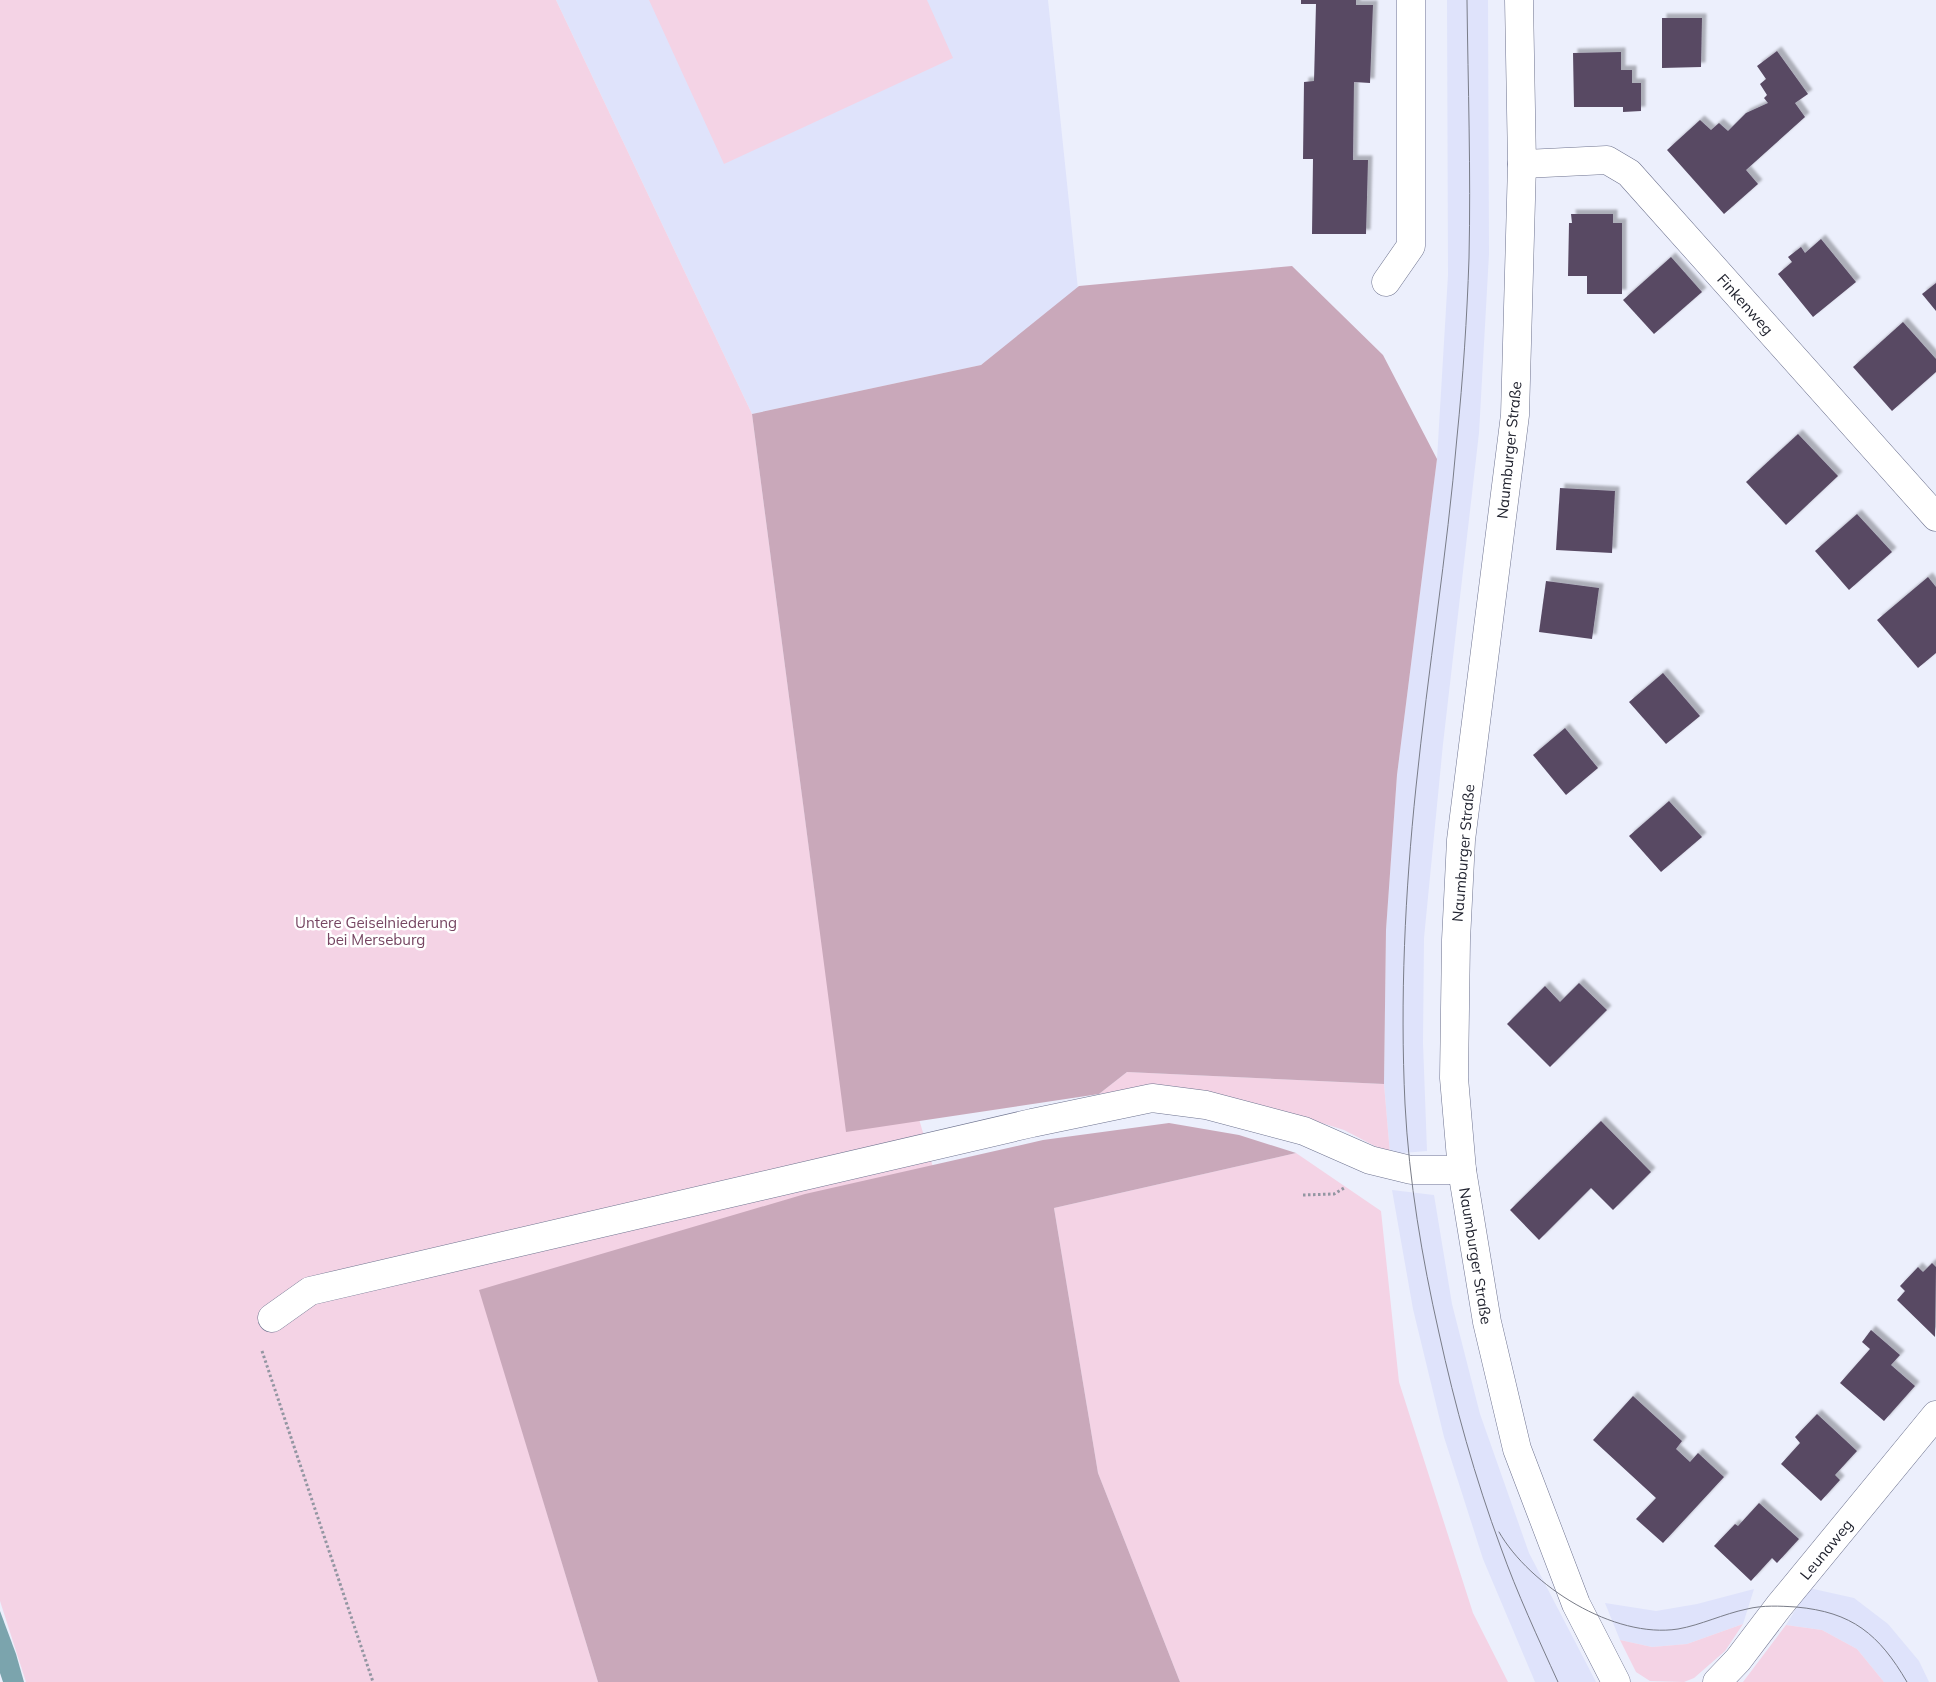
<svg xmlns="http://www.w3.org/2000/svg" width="1936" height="1682" font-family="Mulish,sans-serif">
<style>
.built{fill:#dfe3fb}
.green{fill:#f4d3e5}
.forest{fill:#c9a8ba}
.water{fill:#7ba4ad}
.building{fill:#584963;filter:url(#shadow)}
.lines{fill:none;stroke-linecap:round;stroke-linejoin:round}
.minor-casing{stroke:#6e738f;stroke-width:29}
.path{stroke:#9396a2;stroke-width:3;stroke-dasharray:2.5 2.5;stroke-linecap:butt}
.minor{stroke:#fff;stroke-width:28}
.tram{stroke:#797c88;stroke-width:1}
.labels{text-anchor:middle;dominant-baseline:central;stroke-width:5;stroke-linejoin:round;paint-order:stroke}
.street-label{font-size:15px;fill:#21232f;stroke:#fff}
.park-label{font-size:15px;fill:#764662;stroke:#fff}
</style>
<defs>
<filter id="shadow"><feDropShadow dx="4.5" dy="-4.5" stdDeviation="1" flood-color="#0004"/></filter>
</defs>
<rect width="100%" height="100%" fill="#eceffc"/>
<g class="built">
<polygon points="556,0 1048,0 1078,289 981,365 752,414"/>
<polygon points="1447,0 1488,0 1489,254 1479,433 1443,744 1424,938 1423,1043 1427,1151 1390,1154 1384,1084 1386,930 1397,775 1437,459 1448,275"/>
<polygon points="1392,1190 1434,1195 1452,1304 1480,1414 1529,1553 1596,1682 1535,1682 1483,1559 1444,1437 1413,1309"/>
<polygon points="1809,1588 1854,1598 1888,1624 1919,1661 1929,1682 1884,1682 1857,1649 1822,1630 1786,1625"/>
<polygon points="1754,1589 1743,1624 1687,1644 1652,1647 1620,1640 1605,1603 1656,1611 1697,1604"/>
</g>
<g class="green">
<polygon points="0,0 556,0 752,414 816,902 908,1081 948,1219 481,1294 598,1682 26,1682 0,1601"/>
<polygon points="649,0 927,0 953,58 724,164"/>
<polygon points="1127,1072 1384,1084 1390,1154 1344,1130 1296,1115 1163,1088 1099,1094"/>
<polygon points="1296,1153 1381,1211 1399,1382 1473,1613 1508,1682 1180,1682 1098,1473 1054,1208"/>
<polygon points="1743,1624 1725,1651 1694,1678 1684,1682 1650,1681 1636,1672 1620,1640 1652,1647 1687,1644"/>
<polygon points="1786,1625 1822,1630 1857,1649 1884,1682 1743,1682"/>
</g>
<g class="forest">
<polygon points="1292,266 1383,355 1437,459 1397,775 1386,930 1384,1084 1127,1072 1099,1094 846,1132 752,414 981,365 1079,286"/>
<polygon points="1169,1123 1239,1135 1296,1153 1054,1208 1098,1473 1180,1682 598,1682 479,1290 805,1194 1043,1140"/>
</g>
<polygon class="water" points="0,1611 16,1654 24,1682 3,1682 0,1673"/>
<g class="building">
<polygon points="1301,0 1356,0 1356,5 1373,5 1370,83 1354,82 1353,160 1368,160 1366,234 1312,234 1313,159 1303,159 1304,82 1314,81 1316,4 1301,4"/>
<polygon points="1662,18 1702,18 1701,67 1662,68"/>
<polygon points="1777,51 1808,94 1795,103 1805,117 1746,170 1758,184 1724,214 1667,150 1700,120 1711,130 1719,123 1728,131 1746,113 1768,103 1764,98 1767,95 1760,84 1766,79 1757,66"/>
<polygon points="1621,52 1621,70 1632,70 1632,83 1641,83 1641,111 1623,112 1623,107 1574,107 1573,53"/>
<polygon points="1571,214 1613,214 1613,223 1622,223 1622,294 1587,294 1587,276 1568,276 1569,223 1572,223"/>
<polygon points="1821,239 1856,282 1813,317 1778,274 1792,262 1788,257 1801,247 1805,253"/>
<polygon points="1671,257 1702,292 1654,334 1623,300"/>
<polygon points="1936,283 1936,311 1922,294"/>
<polygon points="1903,322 1936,359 1936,372 1892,411 1853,367"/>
<polygon points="1798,434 1838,476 1786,525 1746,482"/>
<polygon points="1560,488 1615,491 1612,553 1556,550"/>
<polygon points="1857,514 1892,552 1849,590 1815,551"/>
<polygon points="1928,577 1936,587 1936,653 1918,668 1877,620"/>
<polygon points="1546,581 1599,588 1592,639 1539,632"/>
<polygon points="1663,673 1700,716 1666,744 1629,702"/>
<polygon points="1565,728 1598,768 1566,795 1533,755"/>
<polygon points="1669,801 1702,837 1661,872 1629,836"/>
<polygon points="1579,983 1607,1010 1550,1067 1507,1024 1545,986 1560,1002"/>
<polygon points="1601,1121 1651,1172 1613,1210 1591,1188 1539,1240 1510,1210"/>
<polygon points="1932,1263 1936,1267 1935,1337 1897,1300 1905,1291 1900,1286 1918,1267 1923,1272"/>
<polygon points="1871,1330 1900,1355 1891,1365 1915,1386 1884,1421 1840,1383 1870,1349 1862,1342"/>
<polygon points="1633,1396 1682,1441 1676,1449 1690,1462 1698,1453 1724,1477 1663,1543 1636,1519 1656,1498 1593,1440"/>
<polygon points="1817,1414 1857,1451 1835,1475 1840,1480 1821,1501 1781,1464 1800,1443 1795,1437"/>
<polygon points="1759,1503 1799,1539 1777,1563 1772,1558 1751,1581 1714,1546 1735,1524 1738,1526"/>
</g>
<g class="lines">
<g class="minor-casing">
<g id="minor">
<path id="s1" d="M1519,0L1522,164L1515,415L1461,840L1456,940L1454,1078L1462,1170L1487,1322L1517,1449L1576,1604L1616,1682"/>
<path id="s2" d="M1522,164L1607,160L1629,173L1936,517"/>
<polyline points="1386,282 1411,246 1411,0"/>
<polyline points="272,1318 310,1291 1032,1123 1152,1098 1206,1105 1304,1131 1370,1160 1411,1170 1462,1170"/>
<path id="s3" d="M1717,1682L1738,1660L1779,1606L1936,1415"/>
</g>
</g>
<g class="path">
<polyline points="1303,1195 1334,1194 1344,1188"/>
<polyline points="262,1351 373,1682"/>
</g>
<use href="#minor" class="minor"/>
<g class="tram">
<path d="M1467,0C1468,86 1471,172 1469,258C1467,318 1463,378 1457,437C1447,554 1428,670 1416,787C1405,892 1400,999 1405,1104C1409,1181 1422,1258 1439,1333C1455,1406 1475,1478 1501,1548C1517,1593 1538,1638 1558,1682"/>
<path d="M1499,1532C1530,1586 1614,1639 1678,1629C1701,1625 1723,1614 1747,1609C1763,1605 1780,1606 1796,1607C1852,1612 1879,1634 1907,1682"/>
</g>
</g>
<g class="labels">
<g class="street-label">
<text stroke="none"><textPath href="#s2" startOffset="286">Finkenweg</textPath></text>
<text transform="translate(1509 450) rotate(-84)">Naumburger Straße</text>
<text transform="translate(1463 853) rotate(-85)">Naumburger Straße</text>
<text stroke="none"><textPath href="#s1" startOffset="1261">Naumburger Straße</textPath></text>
<text stroke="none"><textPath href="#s3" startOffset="172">Leunaweg</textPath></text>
</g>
<g class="park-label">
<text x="376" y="922">Untere Geiselniederung<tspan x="376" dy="17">bei Merseburg</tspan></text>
</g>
</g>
</svg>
